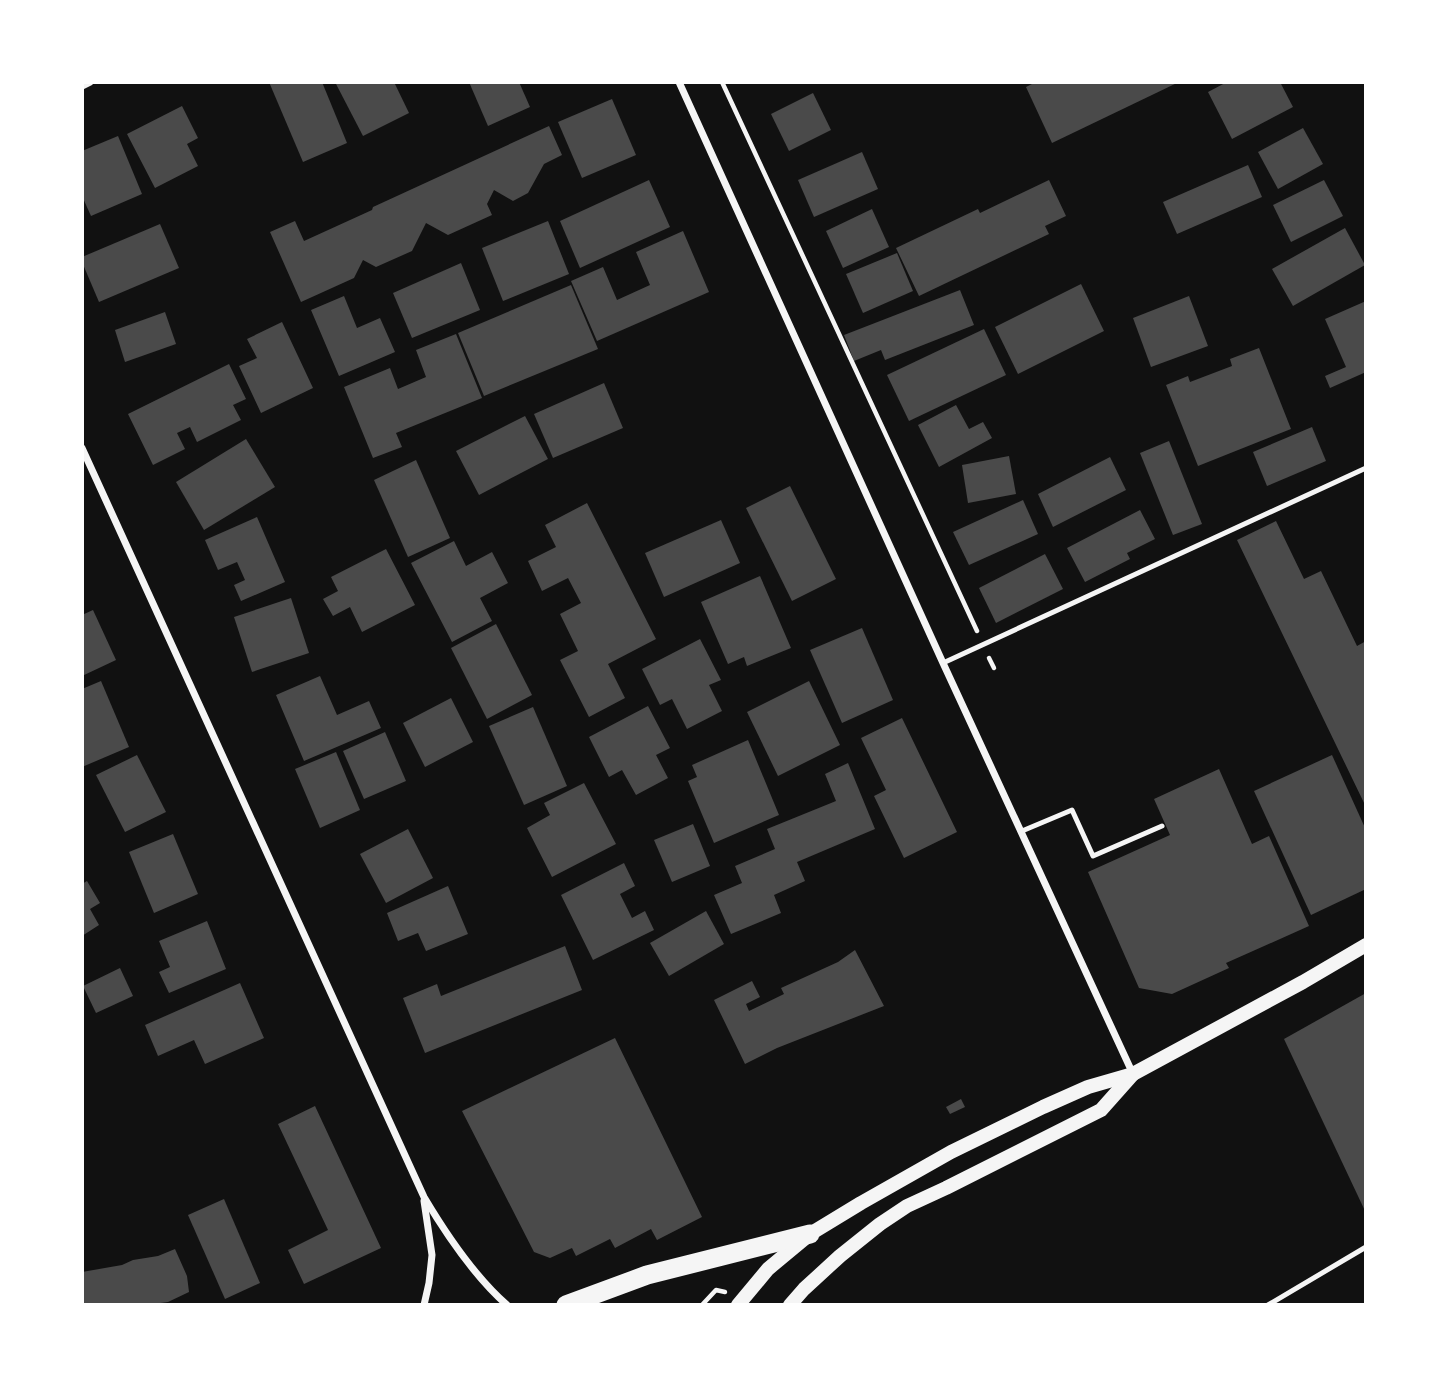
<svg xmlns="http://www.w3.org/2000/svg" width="1448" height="1387" font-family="Rubik,sans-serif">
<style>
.building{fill:#4a4a4a}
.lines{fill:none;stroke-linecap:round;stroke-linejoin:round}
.path{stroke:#f5f5f5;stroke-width:4.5}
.service{stroke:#f5f5f5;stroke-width:5}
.minor{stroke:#f5f5f5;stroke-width:7}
.secondary{stroke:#f5f5f5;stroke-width:14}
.trunk{stroke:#f5f5f5;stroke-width:19}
</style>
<rect width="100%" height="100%" fill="#111"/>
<g class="building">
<polygon points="269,82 322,82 347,143 303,162"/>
<polygon points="335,82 394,82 409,113 363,136"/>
<polygon points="469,82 519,82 530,107 488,126"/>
<polygon points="1036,82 1179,82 1052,143 1026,87"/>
<polygon points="1227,82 1280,82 1293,107 1232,139 1208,92"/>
<polygon points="813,93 831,130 789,151 771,114"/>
<polygon points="612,99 636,155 582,178 558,122"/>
<polygon points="182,106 198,138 187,144 198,166 155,188 127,134"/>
<polygon points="549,126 562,155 544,164 528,193 513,201 494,190 487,204 492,215 448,235 426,223 412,251 376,267 363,260 354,278 301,302 270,232 295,221 304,241 372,210 373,207"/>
<polygon points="1303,128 1323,164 1278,189 1258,152"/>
<polygon points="118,136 142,194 91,216 82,196 82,151"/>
<polygon points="862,152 878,189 814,217 798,180"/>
<polygon points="1248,165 1262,197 1177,234 1163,202"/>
<polygon points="649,180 670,227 580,268 560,221"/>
<polygon points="1049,180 1066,216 1045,226 1049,234 919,296 896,248 978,209 980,213"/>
<polygon points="1324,180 1343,216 1291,242 1273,205"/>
<polygon points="872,209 889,247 843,268 826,231"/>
<polygon points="548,221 569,274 503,301 482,248"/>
<polygon points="160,224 179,268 99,302 82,262 82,257"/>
<polygon points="1345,228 1365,265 1293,306 1272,269"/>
<polygon points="683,231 709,292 597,341 571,281 603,267 617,300 650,285 636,252"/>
<polygon points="897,253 913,291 863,313 846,274"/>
<polygon points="461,263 480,310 412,338 393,293"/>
<polygon points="1081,284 1104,331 1018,374 995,327"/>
<polygon points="571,285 598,349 484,396 458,333"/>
<polygon points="960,290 974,325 885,360 881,350 854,361 844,335"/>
<polygon points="344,296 357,328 380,318 395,352 339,376 311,310"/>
<polygon points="1189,296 1208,346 1151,367 1133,318"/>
<polygon points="1366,301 1366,372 1330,388 1325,376 1346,367 1325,319"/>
<polygon points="165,312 176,344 125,362 115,330"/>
<polygon points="282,322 313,388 261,413 239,366 257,358 247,339"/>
<polygon points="984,329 1006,375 909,421 887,375"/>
<polygon points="456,334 482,398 396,433 402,447 373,458 344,387 390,368 398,389 426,377 416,350"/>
<polygon points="1259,348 1291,429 1198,466 1166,385 1188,376 1190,382 1232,366 1230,359"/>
<polygon points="229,364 246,399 233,405 241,420 197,442 190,427 177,433 185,449 153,465 128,414"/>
<polygon points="604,383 623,428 553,458 534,414"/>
<polygon points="956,405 969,429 983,422 992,438 939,467 918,425"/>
<polygon points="525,416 548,459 479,495 456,451"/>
<polygon points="1312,427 1326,461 1267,486 1253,452"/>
<polygon points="246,439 275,487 204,530 176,482"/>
<polygon points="1169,441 1202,524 1173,535 1140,453"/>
<polygon points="1009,456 1016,494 968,503 962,465"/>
<polygon points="1110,457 1126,490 1053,527 1038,494"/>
<polygon points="416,460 450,538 408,557 374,480"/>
<polygon points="790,486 836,579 792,601 746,508"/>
<polygon points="1023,500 1038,534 969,565 953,532"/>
<polygon points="587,503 656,639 608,664 625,698 589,717 560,660 578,651 560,614 581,603 568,578 542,591 528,561 556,547 545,525"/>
<polygon points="1140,510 1155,539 1127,553 1130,559 1085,582 1067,548"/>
<polygon points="257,517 285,582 241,601 234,585 245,580 237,562 218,570 205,540"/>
<polygon points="721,520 740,563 664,597 645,553"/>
<polygon points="1276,521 1304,579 1321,571 1357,646 1366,641 1366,807 1237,540"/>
<polygon points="454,541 466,566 492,552 508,583 480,598 492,621 452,642 411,563"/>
<polygon points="386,549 415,605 362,632 350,607 333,616 323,599 338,591 331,577"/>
<polygon points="1045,554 1063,589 996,623 979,588"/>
<polygon points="760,576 791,648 747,666 744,657 728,664 701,602"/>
<polygon points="291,598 309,653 252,672 234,617"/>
<polygon points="93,610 116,660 82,676 82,615"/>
<polygon points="496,624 532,695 487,719 451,648"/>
<polygon points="862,628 893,700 842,723 810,650"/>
<polygon points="700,639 721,680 709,685 722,711 687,729 672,699 660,705 642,669"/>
<polygon points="320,676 337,715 369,701 381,728 304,761 276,695"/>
<polygon points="101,681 129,747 82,767 82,689"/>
<polygon points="809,681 840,745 778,776 747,712"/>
<polygon points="451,698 473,742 425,767 403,723"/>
<polygon points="648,706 670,748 656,755 668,778 636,795 622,770 609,777 589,737"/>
<polygon points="533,707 567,786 524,805 489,726"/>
<polygon points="902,718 957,832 904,858 874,796 886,790 861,738"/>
<polygon points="385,732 406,781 364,799 343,751"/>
<polygon points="748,740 779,815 714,843 688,781 697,777 692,765"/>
<polygon points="336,752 360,810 320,828 295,769"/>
<polygon points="137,755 166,812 125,832 96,775"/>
<polygon points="1332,755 1366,830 1366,889 1311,915 1254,791"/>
<polygon points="848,763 875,829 797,862 805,881 774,895 781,913 731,934 714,895 742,883 735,866 775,849 767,829 836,801 825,774"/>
<polygon points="1219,769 1252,844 1269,836 1309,926 1226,963 1229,968 1172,994 1139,988 1088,872 1170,835 1154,799"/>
<polygon points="584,783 616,844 552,877 527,828 550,815 544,803"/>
<polygon points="693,824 710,866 672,882 654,840"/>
<polygon points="408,829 433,878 386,903 360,854"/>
<polygon points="173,834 198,894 154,913 129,852"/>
<polygon points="624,863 635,886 620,894 632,918 645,911 654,930 593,960 561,895"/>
<polygon points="87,881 100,903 90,909 99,925 82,936 82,884"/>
<polygon points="448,886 468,934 426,951 418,933 398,941 387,913"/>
<polygon points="706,911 724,944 669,976 650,943"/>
<polygon points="207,921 226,969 169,993 159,972 170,967 159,941"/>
<polygon points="565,946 582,990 425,1053 403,998 437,984 441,996"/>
<polygon points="855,950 884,1006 777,1048 745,1064 714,1000 752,981 760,997 746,1004 749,1011 784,994 781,988 838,962"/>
<polygon points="120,968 133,996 96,1013 83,986"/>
<polygon points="240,983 264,1038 205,1064 194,1040 158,1056 145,1025"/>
<polygon points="1366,993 1366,1213 1284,1039"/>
<polygon points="615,1038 702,1217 657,1240 651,1229 615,1248 610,1239 576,1256 572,1248 550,1258 534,1252 462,1111"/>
<polygon points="961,1099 965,1107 950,1114 946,1107"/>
<polygon points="315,1106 381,1248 304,1284 288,1250 328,1230 278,1124"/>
<polygon points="224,1199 260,1283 225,1299 188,1215"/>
<polygon points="175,1249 187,1276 189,1292 168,1302 146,1305 82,1305 82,1272 122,1265 133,1260 158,1256"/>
</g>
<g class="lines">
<g class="path">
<polyline points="722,82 977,631"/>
<polyline points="989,658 994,668"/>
<polyline points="702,1305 716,1290 725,1292"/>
</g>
<g class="service">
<polyline points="943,663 1366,468"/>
<polyline points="1022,831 1072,810 1093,856 1162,826"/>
<polyline points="1268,1305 1366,1247"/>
</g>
<g class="minor">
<polyline points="679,82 943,663 1133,1074"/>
<polyline points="82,86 90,82"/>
<path d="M82,448L424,1197C446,1234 474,1276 507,1305"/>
<polyline points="424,1201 432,1255 429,1283 424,1305"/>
</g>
<g class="secondary">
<polyline points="738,1305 768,1269 810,1234 861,1203 951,1152 1043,1107 1088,1087 1133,1074 1303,982 1366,945"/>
<polyline points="790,1305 804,1289 840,1256 880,1224 907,1206 946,1188 1101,1110 1133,1074"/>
</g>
<polyline class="trunk" points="566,1305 647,1275 810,1234"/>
</g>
<rect width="1448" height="1387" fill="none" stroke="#ffffff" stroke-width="168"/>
</svg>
